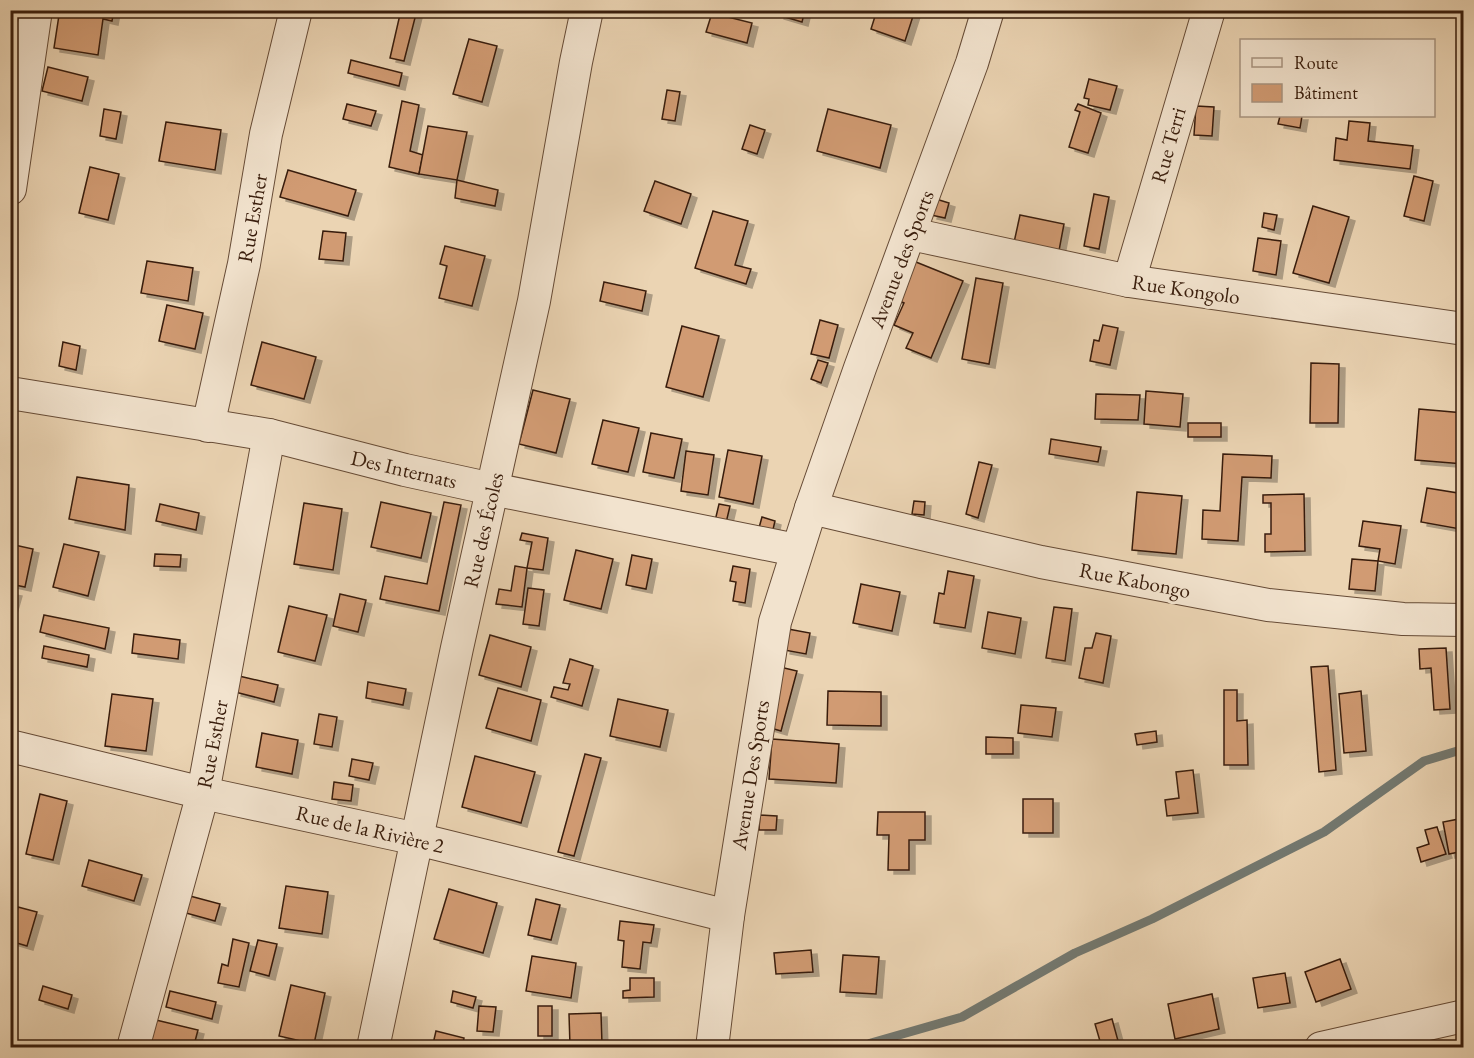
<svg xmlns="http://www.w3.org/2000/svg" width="1474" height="1058" font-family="'EB Garamond',serif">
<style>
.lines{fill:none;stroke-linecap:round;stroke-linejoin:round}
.stream{stroke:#737971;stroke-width:9}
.building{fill:#d19b73;stroke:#391d0c;stroke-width:1.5;filter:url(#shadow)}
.minor-casing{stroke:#664b36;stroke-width:34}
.minor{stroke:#f2e3ce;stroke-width:32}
.labels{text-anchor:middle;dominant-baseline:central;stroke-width:6;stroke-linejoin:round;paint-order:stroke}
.street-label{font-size:21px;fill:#391d0c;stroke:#f2e3ce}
</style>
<defs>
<filter id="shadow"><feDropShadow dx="6" dy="4" stdDeviation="0" flood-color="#0004"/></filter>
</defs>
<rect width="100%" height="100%" fill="#ebd4b3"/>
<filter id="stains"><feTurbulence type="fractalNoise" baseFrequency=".00333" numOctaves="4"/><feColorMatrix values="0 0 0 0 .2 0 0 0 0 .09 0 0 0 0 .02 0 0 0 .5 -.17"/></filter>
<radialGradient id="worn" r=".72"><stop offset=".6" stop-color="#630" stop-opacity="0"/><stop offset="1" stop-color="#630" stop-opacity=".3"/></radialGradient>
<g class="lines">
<polyline class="stream" points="862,1048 871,1043 962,1017 1075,953 1152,919 1324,832 1424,761 1464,749"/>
</g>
<g class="building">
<polygon points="50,10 114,10 112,21 103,19 98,55 54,48 59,15 49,13"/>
<polygon points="401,10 417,10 404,61 390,58"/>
<polygon points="779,10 805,10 802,22 778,15"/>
<polygon points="877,10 915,10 905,41 871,29"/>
<polygon points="712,13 752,23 747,43 706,32"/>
<polygon points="469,39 497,46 482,102 453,94"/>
<polygon points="351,60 402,73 399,86 348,73"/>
<polygon points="48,67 88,77 82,101 42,91"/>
<polygon points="1089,79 1117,86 1110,110 1088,105 1089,99 1084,98"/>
<polygon points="667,90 680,92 675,121 662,119"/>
<polygon points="402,101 419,105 410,151 423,155 419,174 389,167"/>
<polygon points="347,104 376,111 371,126 343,119"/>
<polygon points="1078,104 1101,113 1088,153 1069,147 1080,112 1075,110"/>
<polygon points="1196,106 1214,107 1212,136 1194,135"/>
<polygon points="104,109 121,112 116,139 100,136"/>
<polygon points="828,109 891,125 880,168 817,151"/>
<polygon points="1280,116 1302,116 1300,128 1278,124"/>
<polygon points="1349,121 1370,123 1368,141 1413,146 1410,169 1334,160 1336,138 1347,140"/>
<polygon points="166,122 221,130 215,170 159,161"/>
<polygon points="750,125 765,130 757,154 742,149"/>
<polygon points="428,126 467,132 457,180 419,174"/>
<polygon points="90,167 119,174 108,220 79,213"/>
<polygon points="288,170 356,190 348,216 280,197"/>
<polygon points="1414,176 1433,181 1424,221 1404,216"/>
<polygon points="457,180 498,190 495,206 455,198"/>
<polygon points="655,181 691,194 681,224 644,211"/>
<polygon points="1094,194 1109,197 1099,249 1084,246"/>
<polygon points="936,199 949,203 945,218 931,215"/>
<polygon points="1313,206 1349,217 1329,283 1293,273"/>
<polygon points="713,211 748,221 735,265 751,269 746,284 695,268"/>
<polygon points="1264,213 1277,215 1274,230 1262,227"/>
<polygon points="1020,215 1064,224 1058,256 1013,247"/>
<polygon points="323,231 346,233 343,261 319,259"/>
<polygon points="1459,236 1464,236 1464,269 1461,269"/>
<polygon points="1258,238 1281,241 1276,275 1253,271"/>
<polygon points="445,246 485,256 472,306 439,298 447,266 440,264"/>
<polygon points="911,260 963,281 931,358 906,348 913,333 894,325 904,303 895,299"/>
<polygon points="147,261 193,268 188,301 141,293"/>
<polygon points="976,278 1003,283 989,364 962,359"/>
<polygon points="604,282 646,291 642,311 600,301"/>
<polygon points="167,305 203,313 195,349 159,341"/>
<polygon points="820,320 838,325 829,358 811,354"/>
<polygon points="1103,325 1118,328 1110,365 1090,361 1094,340 1099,341"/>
<polygon points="682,326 719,336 703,397 666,387"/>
<polygon points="63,342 80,346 76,370 59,366"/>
<polygon points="262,342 316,357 304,399 251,385"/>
<polygon points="818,360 828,363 821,383 811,379"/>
<polygon points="1311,363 1339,364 1338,423 1310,423"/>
<polygon points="533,390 570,399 556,453 519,444"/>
<polygon points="1146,391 1183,394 1180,427 1144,424"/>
<polygon points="1096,394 1140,395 1138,420 1095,419"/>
<polygon points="1419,409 1464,413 1464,464 1415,460"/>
<polygon points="603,420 639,428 628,472 592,464"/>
<rect x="1188" y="423" width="33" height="14"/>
<polygon points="651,433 682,439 674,478 643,472"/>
<polygon points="1051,439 1101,447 1098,462 1049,454"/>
<polygon points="728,450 762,456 753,504 719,497"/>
<polygon points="686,451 714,455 708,495 681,491"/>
<polygon points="1223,454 1272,456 1271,478 1242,477 1238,541 1202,539 1203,510 1220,511"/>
<polygon points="979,462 992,465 978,518 966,514"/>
<polygon points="77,477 129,485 125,530 69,519"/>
<polygon points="1427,488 1464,494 1464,511 1460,529 1421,522"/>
<polygon points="1137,492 1182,496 1176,554 1132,550"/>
<polygon points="1304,494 1305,551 1265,552 1265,534 1271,534 1271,503 1263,503 1263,495"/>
<polygon points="914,501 925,502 924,515 912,514"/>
<polygon points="381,502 431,513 421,558 371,547"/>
<polygon points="444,502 461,505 439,611 380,599 385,576 427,584"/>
<polygon points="304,503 342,509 333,570 294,564"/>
<polygon points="160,504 199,513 196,530 156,521"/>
<polygon points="719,504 730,506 726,523 715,521"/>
<polygon points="762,517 775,521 771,538 757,535"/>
<polygon points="1363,521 1401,526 1395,564 1378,561 1380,549 1359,546"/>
<polygon points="522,533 548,538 543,570 527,568 532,542 520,540"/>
<polygon points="10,544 33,549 25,587 10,584"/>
<polygon points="64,544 99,552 88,596 53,587"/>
<polygon points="576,550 613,559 601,609 564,600"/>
<polygon points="155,554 181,555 180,567 154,566"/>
<polygon points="632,555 652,559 646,589 626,585"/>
<polygon points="1352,559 1378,561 1375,591 1349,589"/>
<polygon points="515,566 527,568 522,607 496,604 499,589 511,591"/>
<polygon points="733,566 750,569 745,603 733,601 736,582 730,581"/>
<polygon points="948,571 974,576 965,628 934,623 939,593 944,594"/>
<polygon points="861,584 900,592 892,631 853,623"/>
<polygon points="528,588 544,590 539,626 523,624"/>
<polygon points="10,591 16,592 10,613"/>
<polygon points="340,594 366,600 358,632 333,626"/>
<polygon points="289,606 327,615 315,661 278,652"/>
<polygon points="1054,607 1072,609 1065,661 1046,658"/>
<polygon points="988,612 1021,618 1015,654 982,648"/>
<polygon points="44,615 109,628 105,649 40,632"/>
<polygon points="788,629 810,633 806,654 784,650"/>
<polygon points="1096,633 1111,636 1103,683 1079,678 1085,648 1092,648"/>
<polygon points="134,634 180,640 178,659 132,653"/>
<polygon points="490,635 531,647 521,687 479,675"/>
<polygon points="44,646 89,655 87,667 42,658"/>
<polygon points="1446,648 1450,709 1434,710 1431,668 1420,669 1419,649"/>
<polygon points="570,659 593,666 582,706 551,697 554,687 568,690 570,684 563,683"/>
<rect x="1460" y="659" width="4" height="25"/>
<polygon points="1328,666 1336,770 1319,772 1311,667"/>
<polygon points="780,667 797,671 781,731 764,726"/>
<polygon points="239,676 278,685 274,702 235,692"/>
<polygon points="368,682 406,689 403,705 366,698"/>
<polygon points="498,688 541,700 531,741 486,728"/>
<polygon points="1224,690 1237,690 1237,721 1247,720 1248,765 1224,765"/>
<polygon points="828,691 881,692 881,726 827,725"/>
<polygon points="1361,691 1366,751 1344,753 1339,694"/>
<polygon points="112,694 153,699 146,751 105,746"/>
<polygon points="618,699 668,710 660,747 610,736"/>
<polygon points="1021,705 1056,708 1052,737 1018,733"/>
<polygon points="319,714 337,717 332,747 314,744"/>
<polygon points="1156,731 1157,742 1137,745 1135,734"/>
<polygon points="262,733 298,740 292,774 256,767"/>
<polygon points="986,737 1013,738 1013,754 986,754"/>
<polygon points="772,739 839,744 836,783 769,779"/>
<polygon points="585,754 601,758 574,856 558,852"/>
<polygon points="475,756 535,772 521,823 462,807"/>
<polygon points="352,759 373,763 369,780 349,776"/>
<polygon points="1193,770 1198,813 1167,816 1165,800 1179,798 1176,772"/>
<polygon points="334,782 353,785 351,801 332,799"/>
<polygon points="40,794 67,801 53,860 26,854"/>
<rect x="1023" y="799" width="30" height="34"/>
<polygon points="878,812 925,812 925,840 909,840 909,870 888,870 889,835 877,835"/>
<polygon points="760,815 777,816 776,830 759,830"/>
<polygon points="1459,819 1461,832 1464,831 1464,851 1449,854 1443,822"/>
<polygon points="1437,827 1446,854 1421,862 1417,848 1429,844 1425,830"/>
<polygon points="89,860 142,875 134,901 82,886"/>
<polygon points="286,886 328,892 322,934 279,928"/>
<polygon points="449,889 497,903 483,953 434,939"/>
<polygon points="190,896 220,904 215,921 186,913"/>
<polygon points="536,899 560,905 551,940 528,935"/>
<polygon points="18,907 37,912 27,946 10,941"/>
<polygon points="620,921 654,925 651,943 643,942 640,969 622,967 624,941 618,940"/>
<polygon points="233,939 249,943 239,987 218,983 222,964 228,966"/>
<polygon points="258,940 277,944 269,976 250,971"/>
<polygon points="811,950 813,972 776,974 774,953"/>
<polygon points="843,955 879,957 876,994 840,992"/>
<polygon points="532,956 576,963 571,998 526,991"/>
<polygon points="1340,959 1351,989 1316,1002 1305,972"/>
<polygon points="1285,973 1290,1003 1258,1008 1253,978"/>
<polygon points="630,978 654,978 654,997 623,998 623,991 630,990"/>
<polygon points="291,985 325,993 314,1044 279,1036"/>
<polygon points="43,986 72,995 68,1009 39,1000"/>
<polygon points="170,991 216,1002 212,1019 166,1007"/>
<polygon points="453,991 476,997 473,1008 451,1002"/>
<polygon points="1212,994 1219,1029 1175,1039 1168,1004"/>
<polygon points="479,1006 496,1007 493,1032 477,1031"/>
<rect x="538" y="1006" width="14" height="30"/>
<polygon points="601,1013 602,1044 570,1046 569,1014"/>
<polygon points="1112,1019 1120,1048 1102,1048 1095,1024"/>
<polygon points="156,1020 198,1030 194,1045 181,1042 180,1048 150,1048"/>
<polygon points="436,1031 464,1038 462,1048 432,1048"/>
<polygon points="234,1042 249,1046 248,1048 232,1048"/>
</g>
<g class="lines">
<g class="minor-casing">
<g id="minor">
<polyline points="10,189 36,10"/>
<polyline points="911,234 1129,281 1464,329"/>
<polyline points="1129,281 1209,10"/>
<polyline points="10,393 269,435 405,470 492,489 796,550"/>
<polyline points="208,426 244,264 266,134 296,10"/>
<polyline points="811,508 1041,562 1268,605 1403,619 1464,620"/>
<polyline points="10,746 203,793 417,839 728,916"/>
<polyline points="133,1048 203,793 269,435"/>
<polyline points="373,1048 457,648 534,301 576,62 587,10"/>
<polyline points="712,1048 728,916 775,622 811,508 860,368 972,63 988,10"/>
<polyline points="1321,1048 1464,1016"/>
</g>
</g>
<use href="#minor" class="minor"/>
</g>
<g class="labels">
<g class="street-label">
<text transform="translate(1168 145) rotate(-74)">Rue Terri</text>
<text transform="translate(252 218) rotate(-80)">Rue Esther</text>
<text transform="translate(901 259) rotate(-69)">Avenue des Sports</text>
<text transform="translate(1186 289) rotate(8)">Rue Kongolo</text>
<text transform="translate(404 469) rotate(13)">Des Internats</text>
<text transform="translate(483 530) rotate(-77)">Rue des Écoles</text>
<text transform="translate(1135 580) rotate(11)">Rue Kabongo</text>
<text transform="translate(212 744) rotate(-79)">Rue Esther</text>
<text transform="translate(750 775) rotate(-81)">Avenue Des Sports</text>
<text transform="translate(370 829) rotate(13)">Rue de la Rivière 2</text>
</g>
</g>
<rect width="1474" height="1058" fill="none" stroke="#ebd4b3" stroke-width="36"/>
<rect x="12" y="12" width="1450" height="1034" fill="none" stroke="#391d0c" stroke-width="3"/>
<rect x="18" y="18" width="1438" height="1022" fill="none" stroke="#391d0c" stroke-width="1.5"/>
<rect x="1240" y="39" width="195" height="78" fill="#f2e3ce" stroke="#a89480" stroke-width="1.5"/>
<rect x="1252" y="58" width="30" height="9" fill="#f2e3ce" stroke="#a89480" stroke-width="1.5"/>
<text x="1294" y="69" font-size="18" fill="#391d0c">Route</text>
<rect x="1252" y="84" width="30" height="18" fill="#d19b73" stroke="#a89480" stroke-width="1.5"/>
<text x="1294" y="99" font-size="18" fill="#391d0c">Bâtiment</text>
<rect width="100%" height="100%" filter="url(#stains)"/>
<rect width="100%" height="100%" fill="url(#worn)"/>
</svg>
